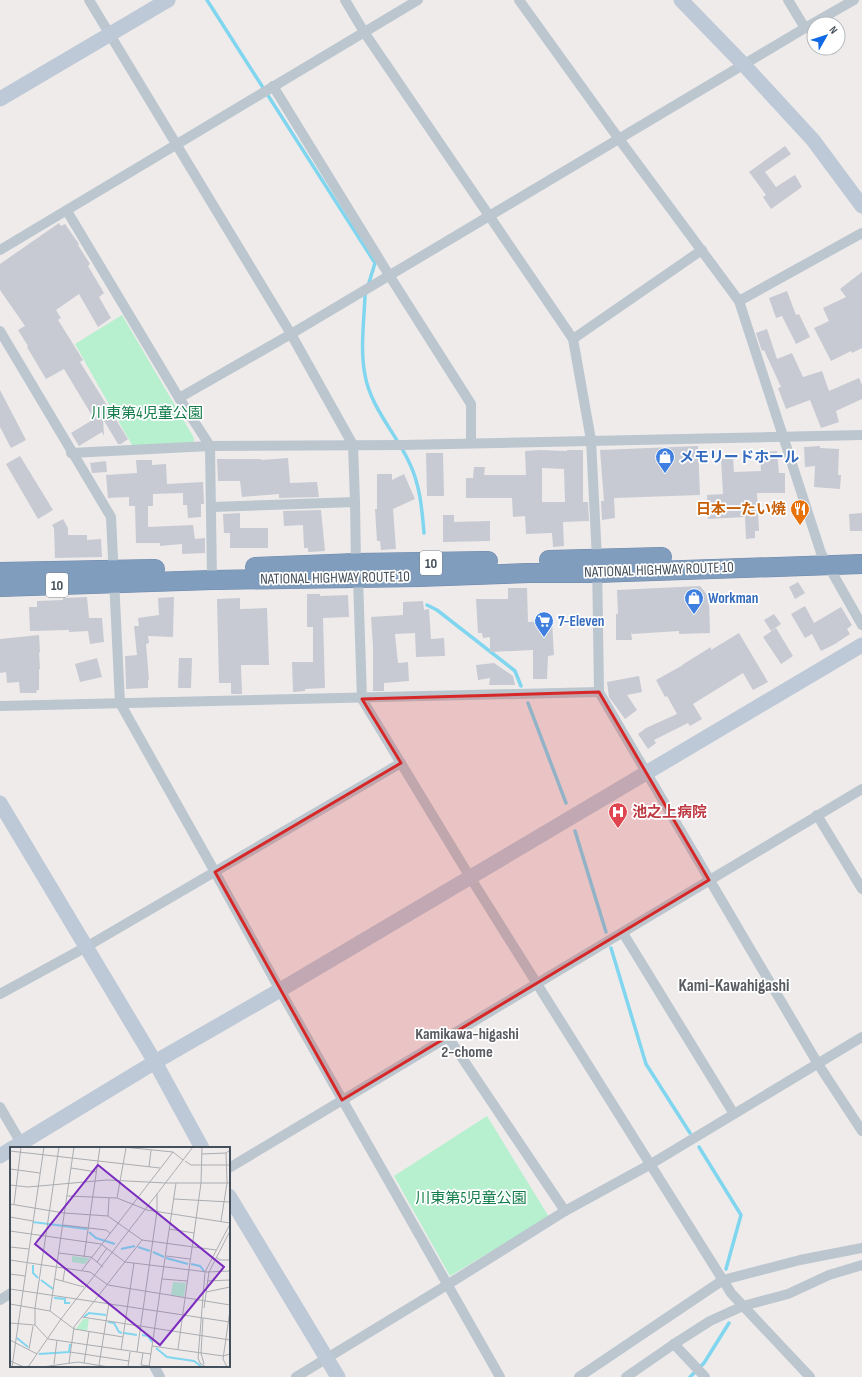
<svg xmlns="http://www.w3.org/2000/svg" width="862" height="1377" font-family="'Sofia Sans Condensed','Noto Sans JP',sans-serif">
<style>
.green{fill:#b6f0ce}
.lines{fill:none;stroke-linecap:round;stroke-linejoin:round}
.stream{stroke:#81d6ef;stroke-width:3.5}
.building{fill:#c7cad2;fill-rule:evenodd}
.highway-casing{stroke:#6c88aa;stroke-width:20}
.street{stroke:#bbc6cf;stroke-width:10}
.secondary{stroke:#bdc9d6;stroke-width:15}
.highway{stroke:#809dbe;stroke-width:19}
.marked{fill:#d62828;fill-opacity:0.2;stroke:#d62828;stroke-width:3;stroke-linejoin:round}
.labels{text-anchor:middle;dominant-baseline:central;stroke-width:3.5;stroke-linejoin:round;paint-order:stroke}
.shield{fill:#fff;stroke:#7b848c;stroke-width:1}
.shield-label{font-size:14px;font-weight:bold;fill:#434f5a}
.park-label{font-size:15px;fill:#127d4a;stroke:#fff}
.shop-label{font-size:15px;font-weight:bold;fill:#366cbe;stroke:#fff;text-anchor:start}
.food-label{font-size:15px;font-weight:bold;fill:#c56008;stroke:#fff;text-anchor:end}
.street-label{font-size:15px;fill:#434f5a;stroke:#fff}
.health-label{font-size:15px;font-weight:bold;fill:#be3a42;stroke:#fff;text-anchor:start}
.neighbourhood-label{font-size:16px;font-weight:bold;fill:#585c61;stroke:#fff}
.quarter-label{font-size:17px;font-weight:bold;fill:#585c61;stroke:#fff}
.inset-river{fill:none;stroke:#81d6ef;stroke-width:2}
.inset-road{fill:none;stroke:#aaadb1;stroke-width:1}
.view{fill:#7b2cbf;fill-opacity:0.15;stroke:#7b2cbf;stroke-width:2}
.inset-edge{fill:none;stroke:#434f5a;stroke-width:2}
</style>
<rect width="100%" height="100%" fill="#efebeb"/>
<g class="green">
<polygon points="122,315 194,438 193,445 133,447 75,344"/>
<polygon points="487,1116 549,1217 450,1276 394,1176"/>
</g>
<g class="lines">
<g class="stream">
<polyline points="207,0 375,263 368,286"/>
<path d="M366,292L365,296C364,322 360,350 365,375C370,406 396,434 409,462C420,484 422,509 424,533"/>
<polyline points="427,605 437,610 515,671 521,686"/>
<polyline points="528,703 566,803"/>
<polyline points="575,831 606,932"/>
<polyline points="611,948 646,1064 690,1133"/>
<polyline points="699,1147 741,1215 726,1269"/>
<polyline points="690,1377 704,1363 729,1323"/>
</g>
</g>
<g class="building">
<polygon points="785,146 791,154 765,172 776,187 795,175 802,187 771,209 763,197 766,195 749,172"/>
<polygon points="59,223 61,226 65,224 79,244 78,245 90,264 88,266 104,293 99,297 111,318 98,327 79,294 56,310 61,318 58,320 83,360 80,362 128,439 121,444 118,444 103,419 104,436 102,432 79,446 71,433 94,419 64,369 46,379 27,347 28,346 18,330 25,326 0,290 0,264"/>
<polygon points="862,272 862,348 852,353 851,351 831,361 814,328 829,321 823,308 846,297 840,289"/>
<polygon points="787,291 796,315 799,314 810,337 796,344 782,316 776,318 769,298"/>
<polygon points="767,329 777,359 792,353 803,377 822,371 829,391 859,378 862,385 862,399 836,411 839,422 821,428 810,400 786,409 778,388 781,387 764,350 762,351 756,333"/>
<polygon points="0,390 26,440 11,448 0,427"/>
<polygon points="698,446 700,495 614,498 615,518 602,520 601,501 604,501 600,450"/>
<polygon points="820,446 820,448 839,449 838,475 841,475 840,489 814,487 815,466 805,467 804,447"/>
<path d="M540,450L567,451V450H583V502H588L589,521L563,522L564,546L553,547L552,533L526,534L525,516L513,517L512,498H466V478H473L474,467H485L484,475H526L525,451ZM542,468L564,469L565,502H542Z"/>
<polygon points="777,451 779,473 785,473 785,493 757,493 759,531 755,531 755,538 746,539 745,517 708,519 707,495 723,494 721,459 733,458 734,472 761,471 760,457 763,457 763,452"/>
<polygon points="426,453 443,453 444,496 427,496"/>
<polygon points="20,456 53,510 38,519 6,464"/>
<polygon points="288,458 290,483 317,482 319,497 279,498 279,494 242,497 240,481 218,481 217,459 261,459 261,460"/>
<polygon points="136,460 152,460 152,465 166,464 167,484 203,482 204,504 201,504 201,517 188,518 187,505 183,505 183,493 153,494 153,506 148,506 148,527 193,525 195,539 205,538 205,553 182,554 182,544 160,546 160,543 136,543 135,506 129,506 129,497 108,498 106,475 137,473"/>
<polygon points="106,461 107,472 92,473 90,463"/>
<polygon points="377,474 392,474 392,480 404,474 415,499 393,509 396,549 381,550 380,541 377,541 375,509 377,509"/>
<polygon points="321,510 325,551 308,552 308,548 304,548 303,525 284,526 283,511"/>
<polygon points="240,513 240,528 268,528 268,548 230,548 230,533 224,533 223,514"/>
<polygon points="862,513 862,531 850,531 849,514"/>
<polygon points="443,515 454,515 454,522 490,521 490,541 443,542"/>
<polygon points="63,519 68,528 68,535 87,535 87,540 101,539 102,557 55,558 54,528 52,525"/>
<polygon points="798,582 805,593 795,599 789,587"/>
<polygon points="700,586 709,597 710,633 679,634 679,631 632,634 631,632 632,640 616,640 616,614 618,614 617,590"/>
<polygon points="508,588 527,588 528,622 552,621 554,655 548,656 547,679 533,679 533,650 490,652 490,637 483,638 482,633 478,633 476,599 508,599"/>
<polygon points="307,594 320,594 320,596 348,595 349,617 323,618 325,688 305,689 305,691 293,692 292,662 313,662 313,627 307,627"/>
<polygon points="87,597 89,618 102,618 104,642 90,644 88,631 69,632 69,630 30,631 29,607 37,607 37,601 63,600 63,598"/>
<polygon points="174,597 173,637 148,636 149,643 146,644 149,680 148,680 148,688 126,689 125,656 137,655 134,626 139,626 138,618 159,615 158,598"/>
<polygon points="240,598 240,609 267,608 269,665 241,665 242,694 231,694 231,683 219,683 217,599"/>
<polygon points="423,601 424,610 429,609 431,639 444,638 445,656 416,657 415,633 395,634 398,663 408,662 409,681 384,683 384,691 373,691 373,646 371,617 403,615 403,602"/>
<polygon points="805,606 814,623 841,607 852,625 847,629 850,634 835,644 821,651 812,634 805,638 791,614"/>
<polygon points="774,614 781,624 771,631 764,620"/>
<polygon points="776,628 793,656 781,664 763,637"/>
<polygon points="739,633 768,682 753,690 743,673 693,704 702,719 690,726 688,723 654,740 656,743 648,749 638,734 646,728 677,714 667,696 665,697 656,680 683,665 682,665 711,647 711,650"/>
<polygon points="39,635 40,652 39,653 40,669 39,669 39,690 37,690 36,693 20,693 19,682 7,683 6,672 0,673 0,639"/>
<polygon points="97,658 102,677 80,682 75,664"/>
<polygon points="179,658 192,658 191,688 178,688"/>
<polygon points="494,663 513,676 515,685 489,685 490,678 478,680 476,665"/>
<polygon points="639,676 642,692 627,695 637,710 625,719 609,697 607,682"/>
</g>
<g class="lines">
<g class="highway-casing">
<g id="highway">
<polyline points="549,560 662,557"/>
<polyline points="255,567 356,563 488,561"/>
<polyline points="0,572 155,569"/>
<polyline points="0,587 212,580 419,577 529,573 596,573 862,564"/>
</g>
</g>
<g class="street">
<polyline points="89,0 291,334 353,445 355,502 356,563 358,578 362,699 470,877 731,1293 810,1377"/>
<polyline points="345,0 364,32 573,339 591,440 597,559 599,692 818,1064 862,1131"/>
<polyline points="519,0 619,139 739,301 821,553 862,625"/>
<polyline points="788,0 805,28"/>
<polyline points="273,86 389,275 471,404 471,443"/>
<polyline points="67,211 179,398 210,446 212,580"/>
<polyline points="0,250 418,0"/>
<polyline points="739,301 862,233"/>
<polyline points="0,331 111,517 120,703 215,872 280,990 500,1377"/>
<polyline points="573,339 702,250"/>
<polyline points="179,398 291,334 805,28 854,0"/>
<polyline points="71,453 210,446 403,445 862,435"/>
<polyline points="212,507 355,502"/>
<polyline points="0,706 599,692"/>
<polyline points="817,815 862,889"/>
<polyline points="623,933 734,1114"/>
<polyline points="0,994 86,947 401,763"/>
<polyline points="448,1037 565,1211"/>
<polyline points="0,1107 24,1148"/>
<polyline points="229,1168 862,789"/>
<polyline points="0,1300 11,1293"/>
<polyline points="674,1344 705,1377"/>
<polyline points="154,1366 160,1377"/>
<polyline points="296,1377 447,1285 565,1211 651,1164 862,1037"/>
<polyline points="579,1377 723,1280 800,1260 862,1248"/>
<polyline points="626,1377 674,1344 710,1321 743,1306 788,1294 829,1275 862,1265"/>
</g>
<g class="secondary">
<polyline points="681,0 744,65 813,140 862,206"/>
<polyline points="0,99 168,0"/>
<polyline points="0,803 155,1062 202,1148"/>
<polyline points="13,1148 155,1062 280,990 862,645"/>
<polyline points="0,1156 11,1149"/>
<polyline points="229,1196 338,1377"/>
</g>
<use href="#highway" class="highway"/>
</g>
<path class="marked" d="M599,692L709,880L342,1100L215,872L401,763L362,699Z"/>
<defs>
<g id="shop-pin" transform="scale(1)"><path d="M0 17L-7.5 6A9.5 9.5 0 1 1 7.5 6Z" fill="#3f7fe0" stroke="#fff"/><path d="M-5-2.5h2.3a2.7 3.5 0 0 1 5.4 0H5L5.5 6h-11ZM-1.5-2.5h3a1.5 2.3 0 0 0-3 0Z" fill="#fff"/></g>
<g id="restaurant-pin" transform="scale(1)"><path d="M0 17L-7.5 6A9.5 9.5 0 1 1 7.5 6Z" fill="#e8710a" stroke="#fff"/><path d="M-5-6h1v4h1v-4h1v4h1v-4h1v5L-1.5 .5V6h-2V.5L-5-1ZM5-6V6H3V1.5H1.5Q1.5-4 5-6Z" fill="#fff"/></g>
<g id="supermarket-pin" transform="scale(1)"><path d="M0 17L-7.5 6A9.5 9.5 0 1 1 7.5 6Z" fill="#3f7fe0" stroke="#fff"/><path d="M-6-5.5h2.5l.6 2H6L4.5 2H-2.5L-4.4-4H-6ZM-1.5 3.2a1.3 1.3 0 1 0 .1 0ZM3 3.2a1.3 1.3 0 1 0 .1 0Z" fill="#fff"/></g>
<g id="hospital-pin" transform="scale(1)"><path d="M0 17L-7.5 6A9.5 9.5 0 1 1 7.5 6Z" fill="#e0444e" stroke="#fff"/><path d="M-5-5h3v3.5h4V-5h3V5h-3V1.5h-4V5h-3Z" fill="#fff"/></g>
</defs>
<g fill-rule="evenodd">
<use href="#shop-pin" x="665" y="457"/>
<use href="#restaurant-pin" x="800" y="509"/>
<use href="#shop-pin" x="694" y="598"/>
<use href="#supermarket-pin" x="544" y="621"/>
<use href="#hospital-pin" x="618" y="812"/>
</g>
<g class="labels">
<g class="shield">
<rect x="420" y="551" width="22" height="24" rx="3"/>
<rect x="46" y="573" width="22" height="24" rx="3"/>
</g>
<g class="shield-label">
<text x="431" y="563">10</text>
<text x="57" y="585">10</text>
</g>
<g class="park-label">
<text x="147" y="413">川東第4児童公園</text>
<text x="471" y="1198">川東第5児童公園</text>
</g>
<g class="shop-label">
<text x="679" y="457">メモリードホール</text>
<text x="708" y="598">Workman</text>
<text x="558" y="621">7-Eleven</text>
</g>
<g class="food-label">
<text x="786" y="509">日本一たい焼</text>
</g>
<g class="street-label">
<text transform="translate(659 570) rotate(-2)">NATIONAL HIGHWAY ROUTE 10</text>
<text transform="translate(335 578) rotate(-1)">NATIONAL HIGHWAY ROUTE 10</text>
</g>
<g class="health-label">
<text x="632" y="812">池之上病院</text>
</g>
<g class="neighbourhood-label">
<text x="467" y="1034">Kamikawa-higashi<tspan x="467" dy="18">2-chome</tspan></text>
</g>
<g class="quarter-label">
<text x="734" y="986">Kami-Kawahigashi</text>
</g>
</g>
<g transform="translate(10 1147)">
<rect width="220" height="220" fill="#efebeb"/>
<path d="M62,109L79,111V112L75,117L62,115ZM163,135L176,136L174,150L161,148ZM73,172H79L77,184L66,182Z" fill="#b6f0ce"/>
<path class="inset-river" d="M23,75L77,82M79,85L86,91L105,97M128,100L140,104M111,102L125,99M143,105L154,110M156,111L178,117M181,117L190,119L194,124M23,118V126L28,131M31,133L43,142M44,151L55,152V156H60M74,170L79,166L96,168M98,175L104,176L109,185L112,186M114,186L127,188M132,188L138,189L142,195M7,191L18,200M146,201L157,210L184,214L192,220M29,207L59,205L60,197"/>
<path class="inset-road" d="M49,0L25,161V178L38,192L141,207M113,0L163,5L173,13M0,4L150,21M192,7L216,6L220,3M175,14L181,18H220M139,20L141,3M61,21L87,25M0,22L30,26M0,38L18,40L97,33L156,36H220M57,49L107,51L137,63L220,76M107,51L116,1M164,52L220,55M0,57L54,66L98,69L132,93L206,103M4,57L11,0M98,69L99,51M0,70L23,74M211,74L217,36L216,6M53,78L96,83L100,86M159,82L184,86M0,84L91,97L115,115L197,125L220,124M0,100L19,102M49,106L81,110L93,120M156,109L180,112M74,110L90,0M206,110L210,113H220M0,113L80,125L98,138L220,158M87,115L97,101M72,123L163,5M0,127L15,129M45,132L74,140M152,132L177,134M53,134L55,121M197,134L220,133M0,142L220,175M196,145L220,140M0,157L40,164L64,182L113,190M194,161L199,125L220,84M40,164L64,0M72,170L220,193M193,171L191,206L194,217M0,176L25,178M0,193L27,207M142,199L213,209L220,207M19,202L23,179M168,202L191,36L192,0M111,203L124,116M60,205L119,214M127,205L147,64V47M133,206L131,218L140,219M0,214L14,220M59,216L64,180L132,93M74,216L79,185M44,217L47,193M89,218L99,156M2,220L34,0M18,220L51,172L183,0M32,220L68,215L99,220M118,220L120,205M139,220L166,36M196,220L190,216L188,211L195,125L220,77M217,220L213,212L220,163"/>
<path class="view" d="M88,18L214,120L150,198L25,97Z"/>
<rect width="220" height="220" class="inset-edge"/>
</g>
<g transform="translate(826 36) rotate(51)"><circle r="19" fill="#ffffff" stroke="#b4b9bd"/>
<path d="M0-3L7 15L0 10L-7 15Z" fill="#1069e4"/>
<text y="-6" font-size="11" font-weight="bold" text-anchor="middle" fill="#434f5a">N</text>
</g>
</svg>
